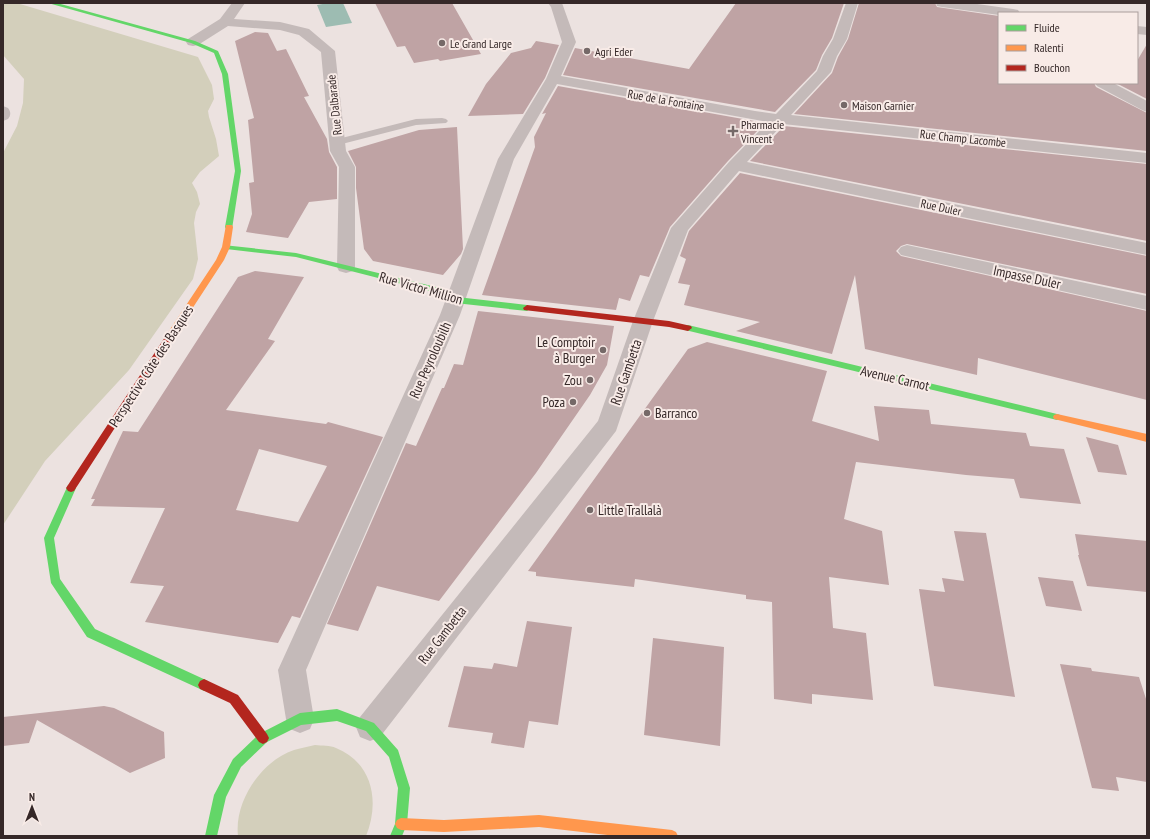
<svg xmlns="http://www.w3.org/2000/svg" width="1150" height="839" font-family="'PT Sans Narrow',sans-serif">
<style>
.green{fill:#d3cfbb}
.water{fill:#9dbcb2}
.building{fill:#bfa3a4;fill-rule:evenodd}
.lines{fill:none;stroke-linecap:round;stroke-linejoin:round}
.lane{fill:#c4bab9;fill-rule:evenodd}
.street{fill:#c4bab9;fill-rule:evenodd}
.fast{fill:#63d668;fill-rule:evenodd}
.slow{fill:#ff974d;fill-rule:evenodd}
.jam{fill:#b3261e;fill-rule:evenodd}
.poi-dot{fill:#756968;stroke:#f8ebe7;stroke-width:1.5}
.labels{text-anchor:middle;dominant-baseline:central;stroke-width:4;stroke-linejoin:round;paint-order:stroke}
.far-poi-label{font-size:12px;fill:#352828;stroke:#f8ebe7;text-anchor:start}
.far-street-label{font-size:12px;fill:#352828;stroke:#f8ebe7}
.street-label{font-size:14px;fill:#352828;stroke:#f8ebe7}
.poi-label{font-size:14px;fill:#352828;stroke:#f8ebe7;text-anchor:end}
</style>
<rect width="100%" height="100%" fill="#ece2e0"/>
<g class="green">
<polygon points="3,3 20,4 198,57 212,85 214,99 208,111 209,117 216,139 219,156 200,172 192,183 197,192 200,204 196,212 194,223 198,259 193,279 129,370 45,461 3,525 3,153 17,126 23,103 24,79 3,55"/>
<path d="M315,745C322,746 330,745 336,748C373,763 380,802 366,836H238C234,802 261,761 294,750C300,748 308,747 315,745Z"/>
</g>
<polygon class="water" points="328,3 343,3 352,23 326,27 317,5"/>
<g class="building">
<polygon points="375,3 452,3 481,54 440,61 438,59 414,63 405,46 397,47"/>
<polygon points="736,3 844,3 832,38 822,55 816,70 775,112 563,75 575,48 689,69"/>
<polygon points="859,3 935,3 937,7 999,16 999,83 1094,83 1096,87 1147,113 1147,151 794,114 832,73 838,57 848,39"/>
<polygon points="255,32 268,33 277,51 286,49 309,96 304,97 327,139 329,152 337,167 337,199 309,202 288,238 246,232 252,214 249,183 254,182 248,120 254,118 235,41"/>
<polygon points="536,41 559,45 545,78 523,114 468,116 486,84 511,53 531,48"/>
<polygon points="1147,44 1147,99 1116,83 1137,83 1137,61"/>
<polygon points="558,86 765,123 728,161 670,227 649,277 640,275 630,301 619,298 616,310 482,295 535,147 534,137 546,113 542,114"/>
<polygon points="784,126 1147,164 1147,241 750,161"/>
<polygon points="457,127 463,249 461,254 443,275 373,261 364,249 356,188 356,167 348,151 419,130"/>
<polygon points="740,173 1147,256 1147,294 907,244 901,246 896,251 901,256 1147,311 1147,400 978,358 977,375 865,349 855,275 832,354 736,331 760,322 684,305 690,285 678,283 686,259 680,256 689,231"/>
<path d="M255,271L304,277L268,339L275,341L226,410L326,424L328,422L383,437L300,618L292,616L278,643L145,622L164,586L130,583L165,508L91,506L95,499H91L123,431L138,432L238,277ZM259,449L327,466L298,522L236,510Z"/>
<polygon points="478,311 614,326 607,365 590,395 536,473 439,601 377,586 358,631 327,624 406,443 416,446 442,388 444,388 454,364 463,365"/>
<polygon points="707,342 827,371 812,421 879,441 874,406 929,410 931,424 1026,433 1030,446 1064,449 1081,504 1020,498 1014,479 966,475 856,462 844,519 882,531 889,585 829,577 833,628 866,633 873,700 812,694 812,704 774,699 772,602 746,599 746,595 635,579 634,587 536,576 536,572 528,571 688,349"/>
<polygon points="1086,437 1118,445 1127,475 1098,472"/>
<polygon points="954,531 986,533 1015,697 934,686 919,589 945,592 942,578 964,581"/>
<polygon points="1075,534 1147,541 1147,592 1087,586 1078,555 1079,555"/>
<polygon points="1038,577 1073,581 1082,611 1046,606"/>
<polygon points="527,621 572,627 558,725 529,721 524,748 491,743 493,733 448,727 464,666 492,669 494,663 517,667"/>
<polygon points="653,638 724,647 720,746 644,735"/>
<polygon points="1060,664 1091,668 1092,671 1139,677 1147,702 1147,782 1116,777 1119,791 1092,788"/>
<polygon points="104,706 114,708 164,732 165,758 130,773 37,720 29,743 3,746 3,717"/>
</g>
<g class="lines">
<polygon class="lane" points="442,118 446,119 448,121 446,123 416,125 338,145 334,144 332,142 334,140 416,119"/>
<g class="street">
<polygon points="232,3 245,3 234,19 280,22 309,29 335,51 346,151 355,167 355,267 353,271 346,273 339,271 337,267 339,167 330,151 321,52 299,35 280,30 228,26 198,45 193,46 188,45 186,42 188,39 220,19"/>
<polygon points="548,3 562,3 576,42 561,76 755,111 776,114 817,71 823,56 833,39 846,3 858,3 847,39 837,56 831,72 791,115 1147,153 1147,163 783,124 747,162 1147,243 1147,255 739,171 688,230 653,321 616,431 380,737 370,741 360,737 356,727 360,717 598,421 633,321 671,228 729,162 768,122 557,84 514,159 460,315 306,670 314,719 310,729 300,733 290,729 286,719 278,670 440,315 498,159 546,79 562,42 551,7"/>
<polygon points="936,3 970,3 1013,9 1018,10 1020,13 999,13 999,15 942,7 937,6"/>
<polygon points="1137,26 1147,27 1147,35 1137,34"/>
<polygon points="1095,83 1113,83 1147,101 1147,112 1142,110 1097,86"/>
<path d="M3,106L8,108C11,112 11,115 8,119L3,121Z"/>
<polygon points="907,245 1147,296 1147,310 901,255 898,251 901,247"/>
</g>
<g class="fast">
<polygon points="48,3 57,3 195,41 218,51 228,74 241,171 232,229 226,229 225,227 235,171 222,74 214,53 191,43"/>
<polygon points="223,245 296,253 440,288 457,297 527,305 531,308 527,311 455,303 437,293 296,257 226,249 223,249"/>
<polygon points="688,325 1057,414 1060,415 1061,417 1060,419 1057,420 685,330 684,328 685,326"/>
<polygon points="71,484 74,485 76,488 54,538 60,579 95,629 208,681 210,685 208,689 204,691 200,689 87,637 51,583 44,538 68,485"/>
<polygon points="337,709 374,723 398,750 410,788 407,824 402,836 390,836 395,824 398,788 389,757 366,731 337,721 301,725 267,742 241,767 226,797 217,836 205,836 214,795 233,759 259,734 296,715 300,713"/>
</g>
<g class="slow">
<polygon points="226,225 232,225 233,227 230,247 224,260 175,335 169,335 168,333 169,331 216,260 222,247"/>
<polygon points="1057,414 1147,434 1147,442 1054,419 1053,417 1054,415"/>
<polygon points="539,815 672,830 676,832 678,836 616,836 539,827 444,832 401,830 397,828 395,824 397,820 401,818 444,820"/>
</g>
<g class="jam">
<polygon points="527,305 669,321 691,326 692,328 688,331 669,327 524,310 523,308"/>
<polygon points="172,330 176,333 175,335 74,491 71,492 68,491 66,488 68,485 169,331"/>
<polygon points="204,679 238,695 267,734 269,738 267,742 263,744 259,742 230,703 200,689 198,685 200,681"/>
</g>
</g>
<g class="poi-dot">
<circle cx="442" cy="43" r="4"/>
<circle cx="587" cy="51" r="4"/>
<circle cx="844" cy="105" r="4"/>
<path d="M731 125h4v4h4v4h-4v4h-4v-4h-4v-4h4z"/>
<circle cx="603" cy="350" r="4"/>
<circle cx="590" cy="380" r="4"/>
<circle cx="573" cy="402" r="4"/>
<circle cx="647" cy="413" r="4"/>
<circle cx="590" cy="510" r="4"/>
</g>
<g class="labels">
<g class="far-poi-label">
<text x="450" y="43">Le Grand Large</text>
<text x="595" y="51">Agri Eder</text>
<text x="852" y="105">Maison Garnier</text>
<text x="741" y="124">Pharmacie<tspan x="741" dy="14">Vincent</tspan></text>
</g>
<g class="far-street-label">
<text transform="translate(666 100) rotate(10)">Rue de la Fontaine</text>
<text transform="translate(334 105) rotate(-96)">Rue Dalbarade</text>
<text transform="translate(963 138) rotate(6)">Rue Champ Lacombe</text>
<text transform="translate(941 207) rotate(12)">Rue Duler</text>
</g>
<g class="street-label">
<text transform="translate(1027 277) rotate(12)">Impasse Duler</text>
<text transform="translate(421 288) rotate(16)">Rue Victor Million</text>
<text transform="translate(430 360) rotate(-66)">Rue Peyroloubilh</text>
<text transform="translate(151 366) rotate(-57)">Perspective Côte des Basques</text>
<text transform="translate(626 372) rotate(-71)">Rue Gambetta</text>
<text transform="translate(895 378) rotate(13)">Avenue Carnot</text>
<text transform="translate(442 635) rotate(-52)">Rue Gambetta</text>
</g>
<g class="poi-label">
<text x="595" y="342">Le Comptoir<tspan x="595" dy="16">à Burger</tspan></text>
<text x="582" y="380">Zou</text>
<text x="565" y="402">Poza</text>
<text x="655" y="413" text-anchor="start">Barranco</text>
<text x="598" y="510" text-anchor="start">Little Trallalà</text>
</g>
</g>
<rect width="1150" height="839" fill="none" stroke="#352828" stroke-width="8"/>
<rect x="998" y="12" width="140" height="72" fill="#f8ebe7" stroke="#aa9d9b"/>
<rect x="1006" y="25" width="20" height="6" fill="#63d668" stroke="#aa9d9b"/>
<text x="1034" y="32" font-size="12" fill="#352828">Fluide</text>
<rect x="1006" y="45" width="20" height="6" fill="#ff974d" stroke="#aa9d9b"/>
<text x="1034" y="52" font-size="12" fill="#352828">Ralenti</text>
<rect x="1006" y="65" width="20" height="6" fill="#b3261e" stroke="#aa9d9b"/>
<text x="1034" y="72" font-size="12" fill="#352828">Bouchon</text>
<g transform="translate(32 807)" stroke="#f8ebe7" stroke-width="3" paint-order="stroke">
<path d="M0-3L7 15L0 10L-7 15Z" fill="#352828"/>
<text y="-6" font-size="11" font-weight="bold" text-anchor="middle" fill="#352828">N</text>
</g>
</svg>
